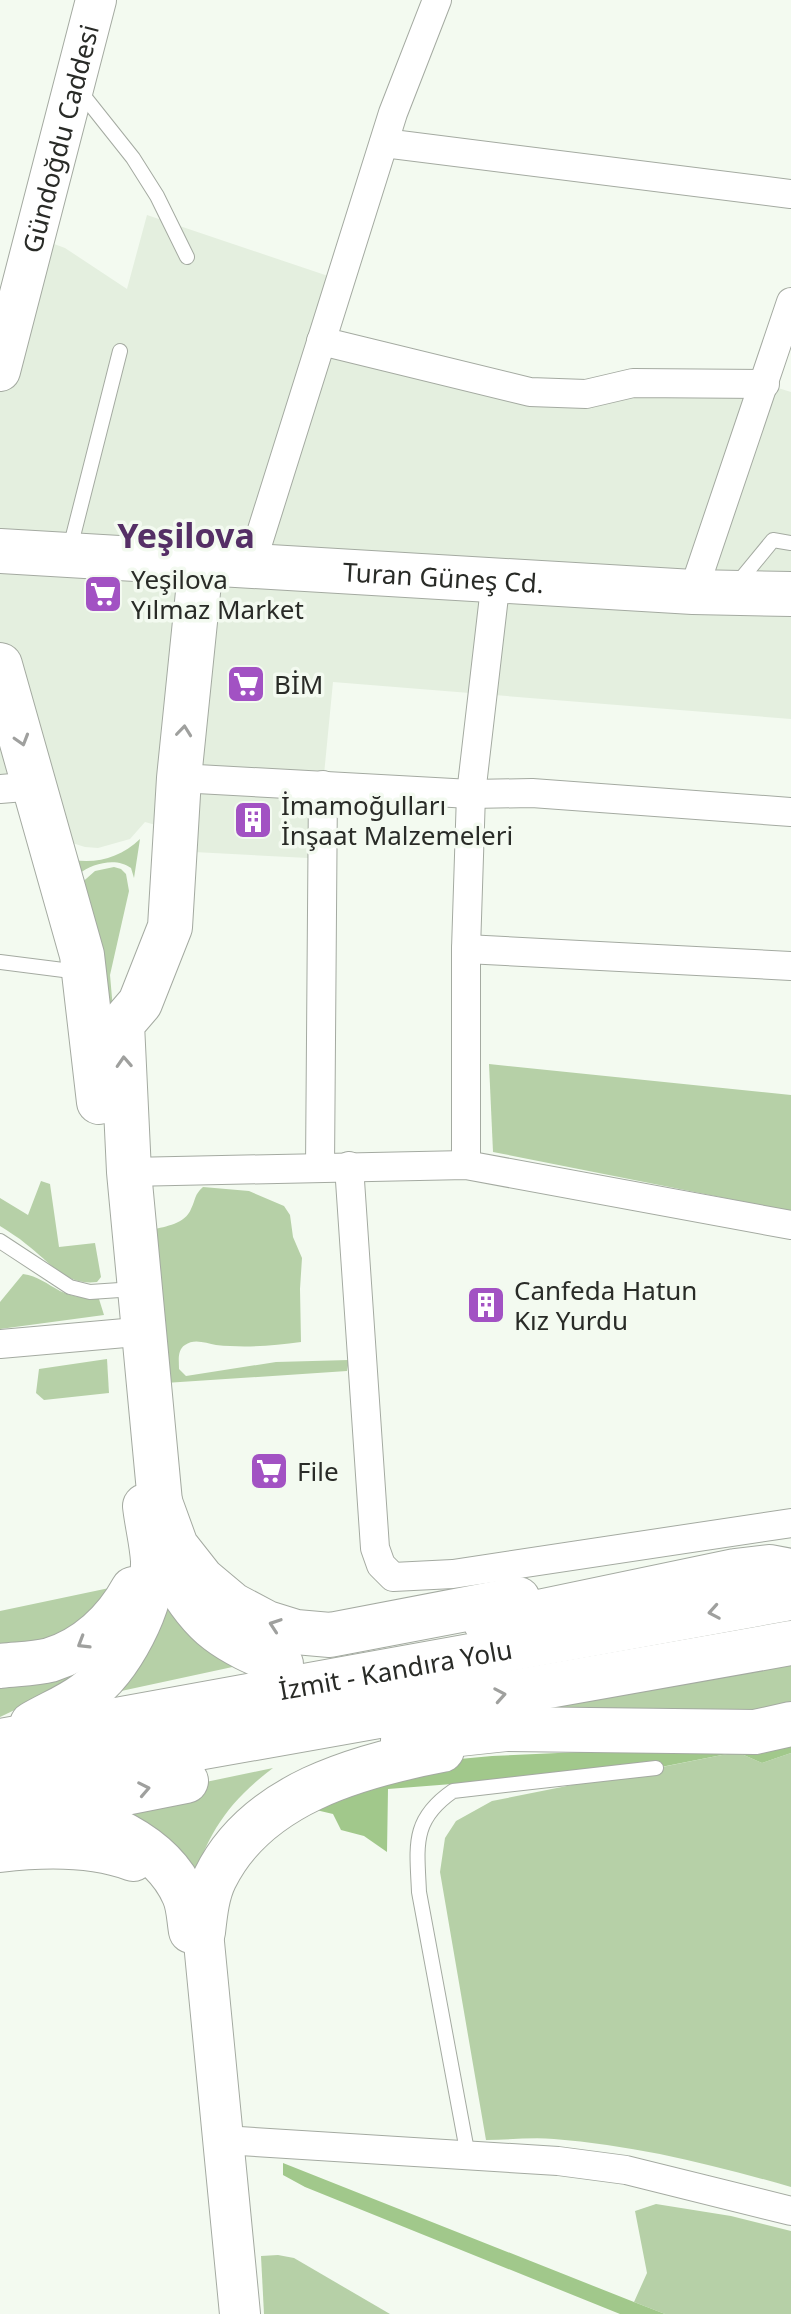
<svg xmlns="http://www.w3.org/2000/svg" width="791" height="2314" font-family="'Noto Sans',sans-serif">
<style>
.built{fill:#e4efdf}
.green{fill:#b6d0a7}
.forest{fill:#a1c88b}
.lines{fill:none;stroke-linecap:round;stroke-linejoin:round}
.lane-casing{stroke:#a4aaa1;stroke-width:16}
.street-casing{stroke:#a4aaa1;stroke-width:30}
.secondary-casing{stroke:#a4aaa1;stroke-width:42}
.primary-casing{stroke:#a4aaa1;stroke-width:46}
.highway-casing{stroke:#a4aaa1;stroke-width:46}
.lane{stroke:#fff;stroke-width:14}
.street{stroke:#fff;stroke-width:28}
.secondary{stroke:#fff;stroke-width:40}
.primary{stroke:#fff;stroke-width:44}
.highway{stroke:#fff;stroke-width:44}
.oneway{stroke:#9fa09e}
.labels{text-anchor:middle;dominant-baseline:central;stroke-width:7;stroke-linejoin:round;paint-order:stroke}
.street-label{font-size:26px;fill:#292b27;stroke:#f3faf0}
.poi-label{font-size:26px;fill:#292b27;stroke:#f3faf0;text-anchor:start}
.district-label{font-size:34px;font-weight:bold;fill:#552f66;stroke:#f3faf0}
</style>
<rect width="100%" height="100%" fill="#f3faf0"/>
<polygon class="built" points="147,215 340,280 321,341 530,392 765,384 791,392 791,719 333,682 323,785 323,861 308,858 194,852 195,836 145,822 130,839 98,848 85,847 69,842 0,789 0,341 35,237 65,248 127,289"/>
<g class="green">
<path d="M140,839L134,878L131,868C117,857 92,863 79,874L73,860C98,864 121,857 140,839Z"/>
<polygon points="114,867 121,869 126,874 129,891 110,975 156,1501 251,1663 98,1696 159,1564 78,886 95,871"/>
<polygon points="489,1064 791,1095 791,1211 493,1152"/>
<path d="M41,1181L50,1184L59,1247L95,1243L101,1277L97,1282C65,1286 49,1261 26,1244C18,1237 9,1232 0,1226V1198L28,1215Z"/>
<path d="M203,1187L249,1191L284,1206L290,1215L293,1237L302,1258L300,1289L301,1342C272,1346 245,1348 216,1345C206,1343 194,1338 185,1345C177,1350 179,1361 179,1369L186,1376L276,1362L349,1360L347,1371L165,1383L152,1230C166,1226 185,1224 191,1209C196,1199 194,1195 203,1187Z"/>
<path d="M23,1274C38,1276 47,1284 60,1291C73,1297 85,1298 99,1299L104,1315L0,1329V1302Z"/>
<polygon points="107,1359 109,1393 44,1400 36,1393 39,1369"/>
<polygon points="114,1587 71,1683 0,1717 0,1611"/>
<polygon points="791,1653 791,1713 479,1710"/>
<path d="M737,1752L762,1763L791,1753V2187C714,2165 634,2145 554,2139C532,2137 508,2140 486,2140L440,1872L445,1838L456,1821L492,1801Z"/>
<path d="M273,1768C228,1802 208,1833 191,1886L81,1808Z"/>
<polygon points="656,2204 731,2216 791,2231 791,2314 665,2314 634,2302 647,2273 635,2211"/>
<polygon points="278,2255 294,2258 390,2314 264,2314 261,2256"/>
</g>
<g class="forest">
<polygon points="791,1738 791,1753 762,1763 737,1752 656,1768 388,1789 387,1852 364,1836 341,1830 333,1814 299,1806 384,1766 492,1756 669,1748"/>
<polygon points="283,2163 634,2302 665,2314 620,2314 305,2187 283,2175"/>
</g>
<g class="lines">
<g class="lane-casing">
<g id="lane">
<polyline points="79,90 133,158 157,196 187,257"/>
<polyline points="69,552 120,351"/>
<polyline points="736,585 773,540 791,543"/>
<polyline points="0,962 79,972"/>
<polyline points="0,1241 70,1287 90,1292 120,1290"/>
<path d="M468,2156L419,1892C417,1846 411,1820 453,1791L656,1768"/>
</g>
</g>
<g class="street-casing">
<g id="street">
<polyline points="384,143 791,194"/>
<polyline points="321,341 530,392 586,394 633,383 765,384"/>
<polyline points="251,565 393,113 437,0"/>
<polyline points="693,592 791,302"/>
<polyline points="179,778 471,794 532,793 791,812"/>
<polyline points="0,789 36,786"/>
<polyline points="466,949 791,966"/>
<polyline points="466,1165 466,949 471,794 496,579"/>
<polyline points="349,1166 375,1548 381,1565 393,1577 453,1574 791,1523"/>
<polyline points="320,1167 323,785"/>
<polyline points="129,1172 466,1165 791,1225"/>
<polyline points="0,1344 125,1333"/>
<polyline points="223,2140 558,2161 626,2170 791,2211"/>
</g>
</g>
<g class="secondary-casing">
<g id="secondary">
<path id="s1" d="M0,371L96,0"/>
<polyline points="203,1932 240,2314"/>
</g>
</g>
<g class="primary-casing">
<g id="primary">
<path id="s2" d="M0,551L693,592L791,594"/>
<polyline points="0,665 82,955 99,1102"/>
<polyline points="160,1502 129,1172 122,1024 140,1003 170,927 179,778 201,563"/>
</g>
</g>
<g class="highway-casing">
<g id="highway">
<polyline points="160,1502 176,1546 202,1579 233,1605 267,1623 296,1632 330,1635 518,1599"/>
<path d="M173,1575C203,1629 226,1641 281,1664"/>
<polyline points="486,1623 735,1571 769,1567 791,1571"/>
<path d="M0,1666C16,1664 34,1664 50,1660C86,1649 115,1622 133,1589"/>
<path d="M32,1724C49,1714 69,1706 85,1694C121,1668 154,1605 153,1561C152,1543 147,1524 145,1506"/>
<polyline points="403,1740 506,1729 755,1732 791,1724"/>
<path id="s3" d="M0,1741L791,1598"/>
<polyline points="0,1783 791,1643"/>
<polyline points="40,1810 186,1781"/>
<path d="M0,1816C14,1814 29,1809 43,1810C95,1815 162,1844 184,1895C189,1906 189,1920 191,1931"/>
<path d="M0,1850C42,1845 93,1844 133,1859"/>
<path d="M203,1932C205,1914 207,1894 215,1878C256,1794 358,1766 442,1750"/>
</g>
</g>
<use href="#lane" class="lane"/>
<use href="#street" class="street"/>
<use href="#secondary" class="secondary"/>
<use href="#primary" class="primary"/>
<use href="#highway" class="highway"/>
</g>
<defs><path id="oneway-chevron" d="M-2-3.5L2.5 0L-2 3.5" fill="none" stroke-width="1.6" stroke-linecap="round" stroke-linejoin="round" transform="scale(2)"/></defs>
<g class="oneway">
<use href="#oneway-chevron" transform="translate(184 731) rotate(-84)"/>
<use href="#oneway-chevron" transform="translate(22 740) rotate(73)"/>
<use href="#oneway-chevron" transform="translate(124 1062) rotate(-93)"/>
<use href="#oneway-chevron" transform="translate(714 1612) rotate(170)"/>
<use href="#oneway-chevron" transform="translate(275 1625) rotate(-161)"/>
<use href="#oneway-chevron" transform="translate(83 1643) rotate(149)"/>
<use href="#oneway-chevron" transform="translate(500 1695) rotate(-10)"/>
<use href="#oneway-chevron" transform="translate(144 1789) rotate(-11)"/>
</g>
<defs>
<g id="supermarket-square" transform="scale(2)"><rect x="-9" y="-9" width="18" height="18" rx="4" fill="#a252c3" stroke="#f3faf0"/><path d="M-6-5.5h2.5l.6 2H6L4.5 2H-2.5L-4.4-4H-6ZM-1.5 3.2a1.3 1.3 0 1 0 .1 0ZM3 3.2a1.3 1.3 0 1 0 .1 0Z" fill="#fff"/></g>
<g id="building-square" transform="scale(2)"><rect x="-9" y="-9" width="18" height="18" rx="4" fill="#a252c3" stroke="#f3faf0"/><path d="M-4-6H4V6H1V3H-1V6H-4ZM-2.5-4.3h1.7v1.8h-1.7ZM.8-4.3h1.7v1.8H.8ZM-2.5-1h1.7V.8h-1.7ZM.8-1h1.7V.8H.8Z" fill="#fff"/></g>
</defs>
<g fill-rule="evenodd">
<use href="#supermarket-square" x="103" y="594"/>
<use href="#supermarket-square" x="246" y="684"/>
<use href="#building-square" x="253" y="820"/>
<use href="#building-square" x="486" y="1305"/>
<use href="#supermarket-square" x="269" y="1471"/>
</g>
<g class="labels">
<g class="street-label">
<text stroke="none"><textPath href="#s1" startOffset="240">Gündoğdu Caddesi</textPath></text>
<text stroke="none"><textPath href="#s2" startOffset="444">Turan Güneş Cd.</textPath></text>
<text stroke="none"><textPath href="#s3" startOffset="402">İzmit - Kandıra Yolu</textPath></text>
</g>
<g class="poi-label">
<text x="131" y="579">Yeşilova<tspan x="131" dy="30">Yılmaz Market</tspan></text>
<text x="274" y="684">BİM</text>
<text x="281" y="805">İmamoğulları<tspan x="281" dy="30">İnşaat Malzemeleri</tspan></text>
<text x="514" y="1290">Canfeda Hatun<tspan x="514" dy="30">Kız Yurdu</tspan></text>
<text x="297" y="1471">File</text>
</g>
<g class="district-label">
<text x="186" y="535">Yeşilova</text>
</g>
</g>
</svg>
